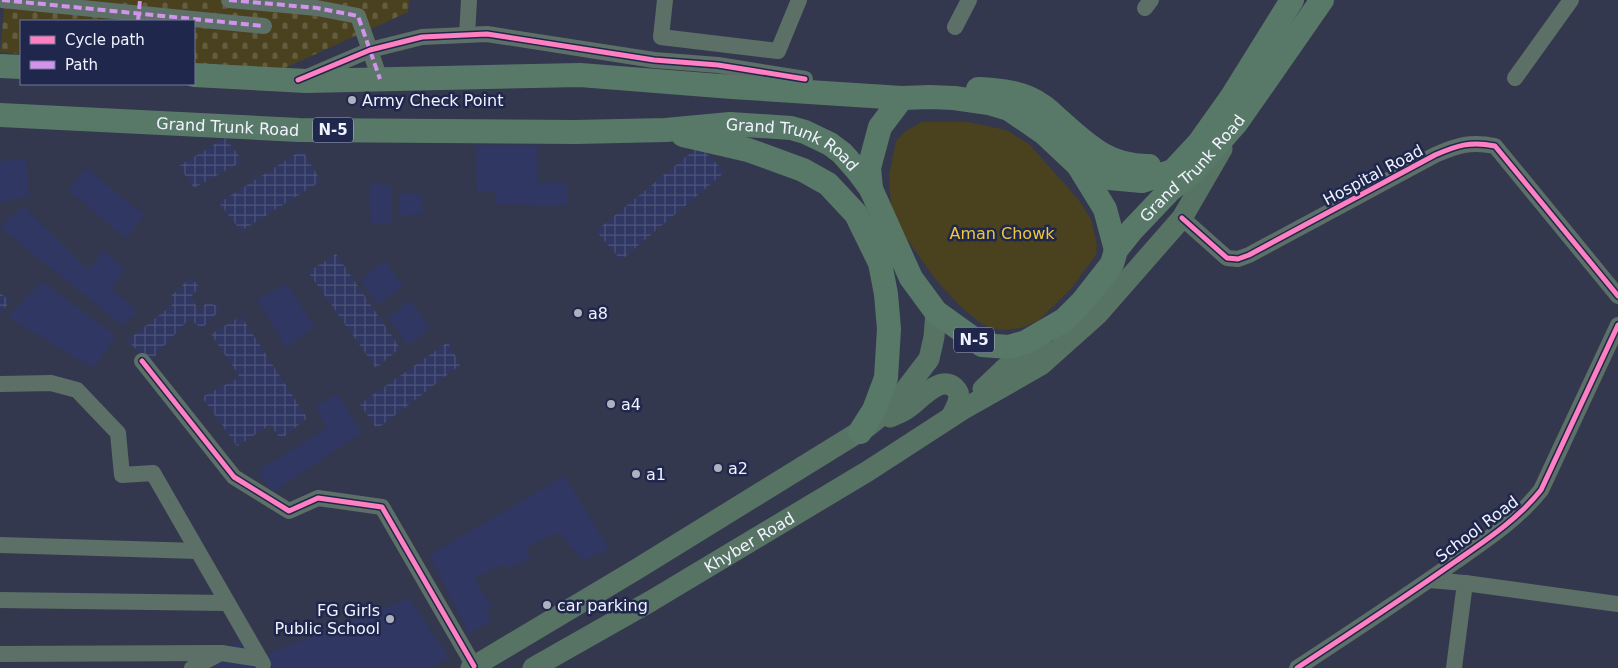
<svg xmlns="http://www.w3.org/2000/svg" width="1618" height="668" font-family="'DejaVu Sans',sans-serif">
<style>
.built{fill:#2f3762}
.industrial{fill:url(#industrial-grid)}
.green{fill:#4a411e}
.cemetery{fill:url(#cemetery-stones)}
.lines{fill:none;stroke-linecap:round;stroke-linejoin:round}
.minor{stroke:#5c7067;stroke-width:16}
.major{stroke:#577364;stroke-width:21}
.highway{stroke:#597968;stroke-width:24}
.quiet{stroke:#d193ec;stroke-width:4;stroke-dasharray:8 4;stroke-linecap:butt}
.cycleway-casing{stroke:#20274d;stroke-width:8}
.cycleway{stroke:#ff80c0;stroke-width:5}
.poi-dot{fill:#aeb2c0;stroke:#20274d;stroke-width:2}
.labels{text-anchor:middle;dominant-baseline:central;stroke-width:5;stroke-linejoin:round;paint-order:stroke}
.shield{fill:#20274d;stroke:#b2b6c8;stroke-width:1}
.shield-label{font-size:15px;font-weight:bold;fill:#f0f3fd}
.poi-label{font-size:16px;fill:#f0f3fd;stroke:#20274d;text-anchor:start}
.street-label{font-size:16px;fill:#f0f3fd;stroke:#20274d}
.park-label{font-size:16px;fill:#eec83a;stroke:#20274d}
</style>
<defs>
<pattern id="industrial-grid" width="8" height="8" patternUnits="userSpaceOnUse" patternTransform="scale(1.25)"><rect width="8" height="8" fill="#2f3762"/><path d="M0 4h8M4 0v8" fill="none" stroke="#4d5479"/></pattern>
<pattern id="cemetery-stones" width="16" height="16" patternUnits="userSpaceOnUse" patternTransform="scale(1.25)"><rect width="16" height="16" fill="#4a411e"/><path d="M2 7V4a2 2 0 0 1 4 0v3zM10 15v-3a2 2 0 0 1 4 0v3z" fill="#645d40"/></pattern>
</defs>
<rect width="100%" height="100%" fill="#34384e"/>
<g class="built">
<polygon points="476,145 537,146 537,182 567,183 567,206 495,204 495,191 477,191"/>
<polygon points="26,159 29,196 0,203 0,161"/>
<polygon points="86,168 145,215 126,238 68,190"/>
<polygon points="369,184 391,185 391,223 371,223"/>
<polygon points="422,193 423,214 398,216 400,194"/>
<polygon points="23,206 88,270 104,250 124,269 112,289 138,312 122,325 0,227"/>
<polygon points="384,260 403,286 378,305 361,281"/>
<polygon points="42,281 116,336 93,368 7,317"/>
<polygon points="287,284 315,327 286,347 257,299"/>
<polygon points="410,300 430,328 408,346 388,318"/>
<polygon points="337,393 362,433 273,492 258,471 327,428 316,408"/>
<polygon points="565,476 609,549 583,560 557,532 525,548 530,559 510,568 502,564 474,579 493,607 486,610 491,621 469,634 429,555"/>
<polygon points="409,598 449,657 431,668 189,668 242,640 260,657"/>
</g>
<g class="industrial">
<polygon points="225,138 243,161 194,188 179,166"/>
<polygon points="699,146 725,172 621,260 596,231"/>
<polygon points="302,150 321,181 241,231 219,203"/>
<polygon points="336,254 400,348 376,368 308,272"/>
<polygon points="191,277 199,287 191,297 199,311 207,302 222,308 202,328 189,319 150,361 127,341 173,304 170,297"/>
<polygon points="0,293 10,301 0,314"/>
<polygon points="241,316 307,418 281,439 270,425 237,446 202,397 240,377 211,334"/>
<polygon points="448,342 460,365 377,429 360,404"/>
</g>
<polygon class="green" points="922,122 968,122 1006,130 1029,144 1078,199 1091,219 1097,245 1096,255 1070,290 1038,321 1021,328 1001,330 988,327 978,321 958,304 933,276 900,229 891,205 889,175 896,141 906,131"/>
<polygon class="cemetery" points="5,0 409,0 408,12 276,72 194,73 194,21 21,21 21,54 0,52"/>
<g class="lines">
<g class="minor">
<polyline points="2,0 264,26"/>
<polyline points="229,0 317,8 358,16 380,79"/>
<polyline points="665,0 661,37 778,51 799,0"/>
<polyline points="1145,8 1151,0"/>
<polyline points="955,27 969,0"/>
<polyline points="467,35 469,0"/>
<polyline points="307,77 370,50 422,37 487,34 654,60 718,65 805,79"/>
<polyline points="1515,78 1571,0"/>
<path d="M1182,218L1227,258L1238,259L1249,255L1435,155C1458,145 1471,141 1495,146L1618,296"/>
<polyline points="142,361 234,477 289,511 318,498 382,507 474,666"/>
<polyline points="0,384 51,383 77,390 118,433 122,475 153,473 260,659"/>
<polyline points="0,545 197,551"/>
<polyline points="1429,580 1465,583 1454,668"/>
<polyline points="1465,583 1618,604"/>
<polyline points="0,600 227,603"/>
<polyline points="0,654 221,653"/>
<polyline points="192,668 221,653 260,659 263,664"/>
<path d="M1297,668C1350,633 1404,598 1456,561C1486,540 1517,520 1541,490L1618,325"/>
</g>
<g class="major">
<polyline points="983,389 1003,370 1041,339"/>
<path d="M890,417C896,414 903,412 908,408C920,400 940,374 955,388C964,396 955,409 951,417"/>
<polyline points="471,668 637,569 867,427 893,406 929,359 934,337 936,312"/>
<path id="s1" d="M533,668L651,601L868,471L962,410L1041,365L1097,315L1182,218L1222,149"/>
</g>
<g class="highway">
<polyline points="0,66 21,67"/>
<polyline points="194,75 306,81 580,75 732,87 902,98 930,97 954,98 989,103 1009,109 1044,133 1078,165 1109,178 1142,181 1173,171 1199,143 1231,98 1292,0"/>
<path d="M978,89C1000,90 1023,92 1041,105C1048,109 1053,115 1059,120C1087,145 1109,167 1149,166"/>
<path id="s2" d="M0,115L299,130L575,132L666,130L730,124L791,128L805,132L830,144L842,153L857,170L871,189L911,278L936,312L982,345L1009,347L1026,342L1064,320L1083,301L1112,264L1116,250L1132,230L1170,190L1193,172L1237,122L1322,0"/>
<polyline points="683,135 748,150 803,170 828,184 856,214 880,263 886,294 889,329 886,378 874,410 860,432"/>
<polyline points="1078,165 1105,209 1116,250"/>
<polyline points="871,189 869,168 880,127 902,98"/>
</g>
<g class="quiet">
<polyline points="2,0 264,26"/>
<polyline points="229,0 317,8 358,16 380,79"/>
<polyline points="138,21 140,0"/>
</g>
<g class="cycleway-casing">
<g id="cycleway">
<polyline points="298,80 370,50 422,37 487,34 654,60 718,65 805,79"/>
<path d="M1182,218L1227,258L1238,259L1249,255L1435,155C1458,145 1471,141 1495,146L1618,296"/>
<polyline points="142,361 234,477 289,511 318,498 382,507 474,666"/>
<path d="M1297,668C1350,633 1404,598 1456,561C1486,540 1517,520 1541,490L1618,325"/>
</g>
</g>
<use href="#cycleway" class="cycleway"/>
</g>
<g class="poi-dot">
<circle cx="352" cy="100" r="5"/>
<circle cx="578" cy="313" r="5"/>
<circle cx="611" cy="404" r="5"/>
<circle cx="718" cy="468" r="5"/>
<circle cx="636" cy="474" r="5"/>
<circle cx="547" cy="605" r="5"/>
<circle cx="390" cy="619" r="5"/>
</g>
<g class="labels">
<g class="shield">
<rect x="313" y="117.5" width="40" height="25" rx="4"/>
<rect x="954" y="327.5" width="40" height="25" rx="4"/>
</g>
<g class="shield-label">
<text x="333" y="130">N-5</text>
<text x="974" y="340">N-5</text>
</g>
<g class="poi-label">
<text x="362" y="100">Army Check Point</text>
<text x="588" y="313">a8</text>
<text x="621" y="404">a4</text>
<text x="728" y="468">a2</text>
<text x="646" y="474">a1</text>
<text x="557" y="605">car parking</text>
<text x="380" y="610" text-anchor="end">FG Girls<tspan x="380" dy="18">Public School</tspan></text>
</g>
<g class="street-label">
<text stroke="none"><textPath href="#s2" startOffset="228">Grand Trunk Road</textPath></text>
<text stroke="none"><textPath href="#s2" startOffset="798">Grand Trunk Road</textPath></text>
<text stroke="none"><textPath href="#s2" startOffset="1381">Grand Trunk Road</textPath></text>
<text transform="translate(1373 175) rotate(-28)">Hospital Road</text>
<text transform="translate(1477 529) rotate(-37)">School Road</text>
<text stroke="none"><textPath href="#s1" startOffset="250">Khyber Road</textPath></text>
</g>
<g class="park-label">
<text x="1002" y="233">Aman Chowk</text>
</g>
</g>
<rect x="20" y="20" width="175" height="65" fill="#20274d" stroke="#737993"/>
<rect x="30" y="36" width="25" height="8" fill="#ff80c0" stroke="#737993"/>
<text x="65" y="45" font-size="15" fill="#f0f3fd">Cycle path</text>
<rect x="30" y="61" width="25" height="8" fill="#d193ec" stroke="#737993"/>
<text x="65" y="70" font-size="15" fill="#f0f3fd">Path</text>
</svg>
